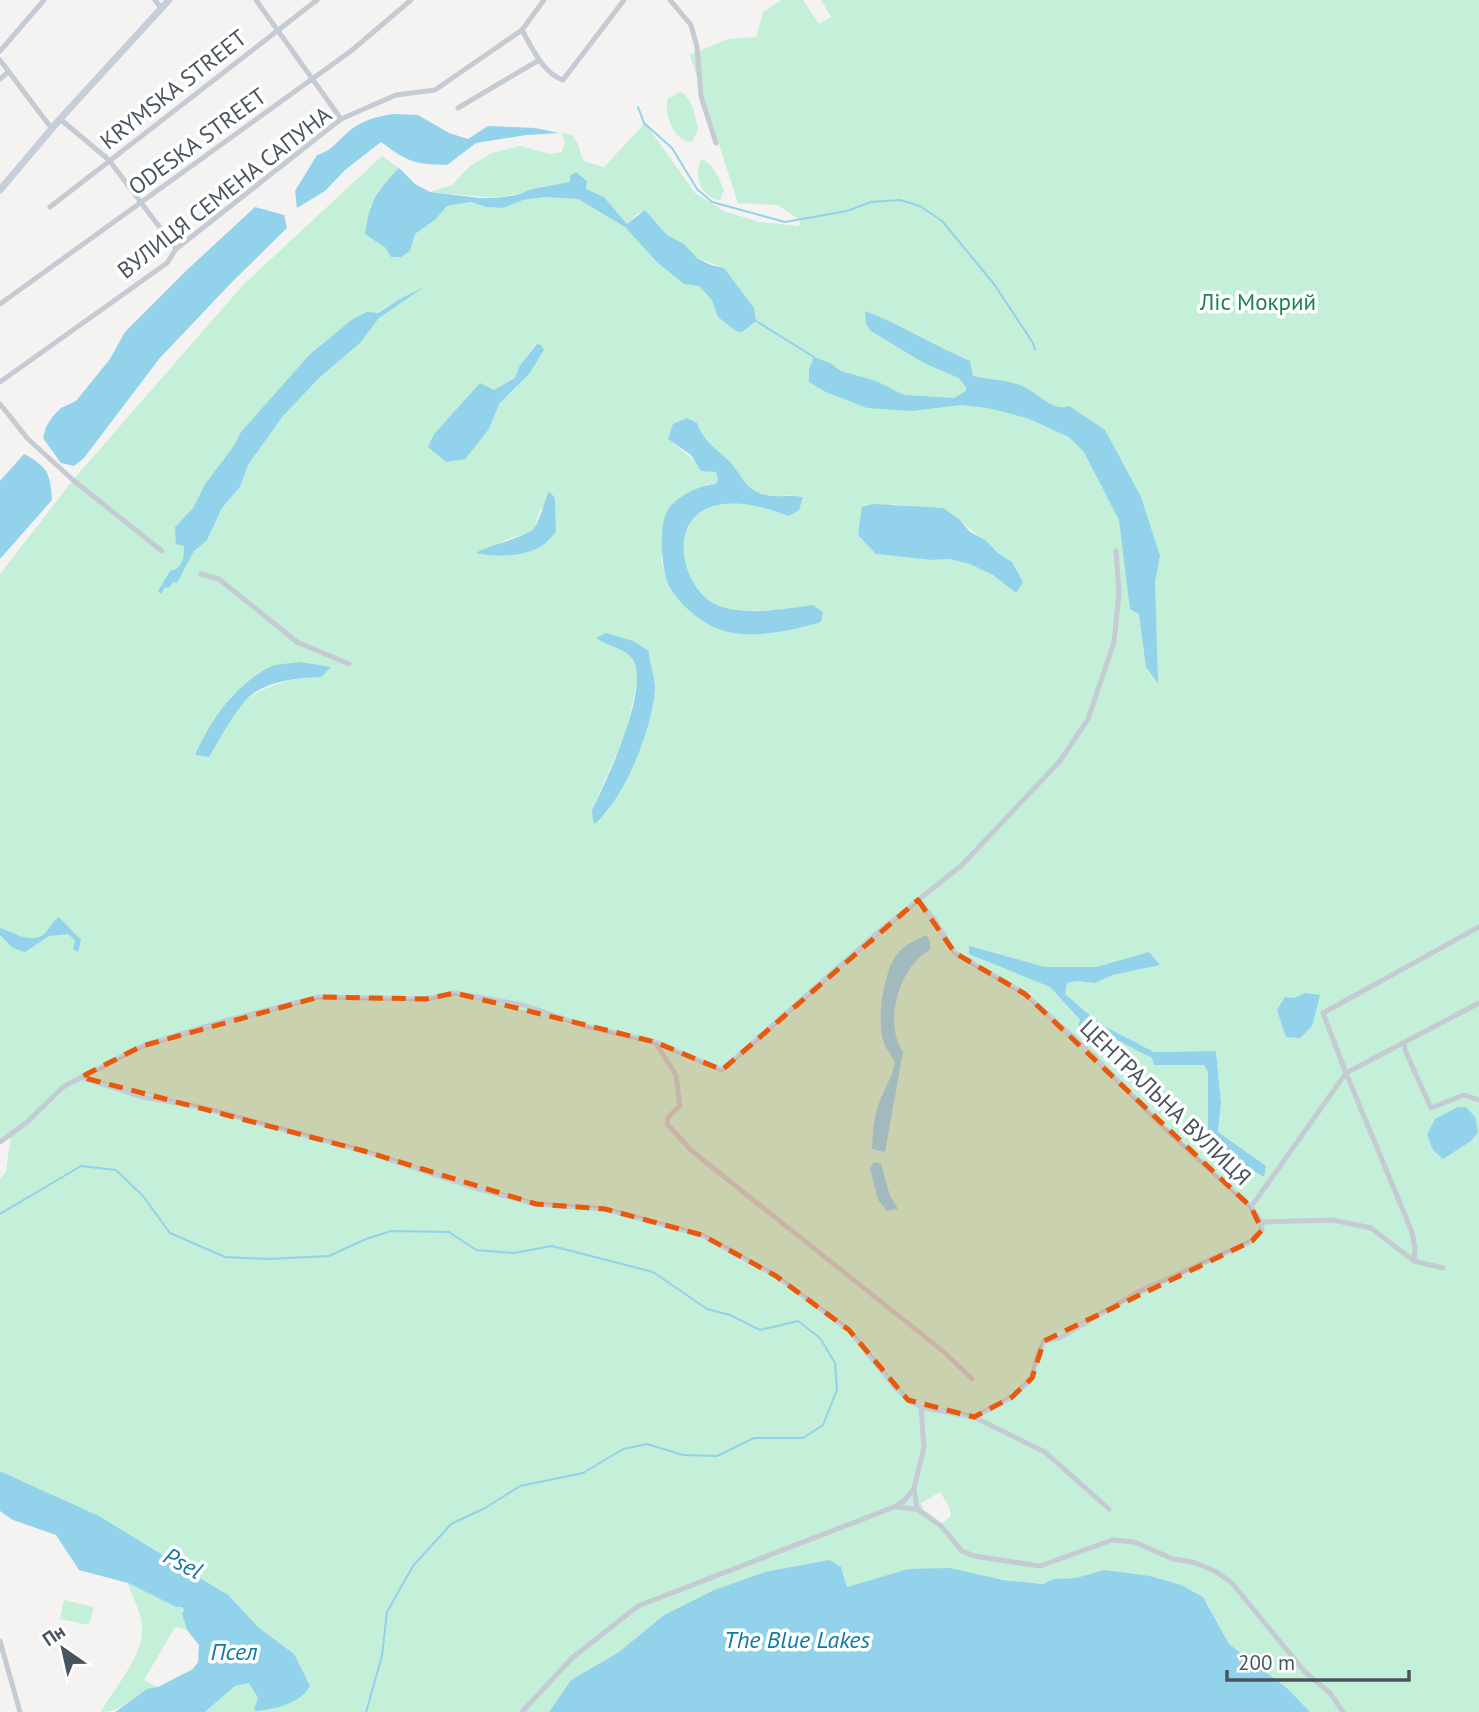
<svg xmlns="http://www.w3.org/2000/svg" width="1479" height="1712" font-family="'PT Sans',sans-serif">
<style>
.green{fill:#c4efd8;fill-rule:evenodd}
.water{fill:#92d2eb}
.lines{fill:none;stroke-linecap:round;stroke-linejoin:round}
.stream{stroke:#92d2eb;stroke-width:2}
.minor{stroke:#c4cbd3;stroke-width:5}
.secondary{stroke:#c6ceda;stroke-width:7}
.marked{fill:#e8590c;fill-opacity:0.2;stroke:#e8590c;stroke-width:5;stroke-dasharray:14 9;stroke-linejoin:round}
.labels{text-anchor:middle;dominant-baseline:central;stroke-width:7;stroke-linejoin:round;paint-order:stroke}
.street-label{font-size:23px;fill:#4a5460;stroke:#fff}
.park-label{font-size:23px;fill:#1b8156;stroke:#fff}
.water-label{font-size:24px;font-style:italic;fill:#117aa4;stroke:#fff}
</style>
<rect width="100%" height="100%" fill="#f4f3f2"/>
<g class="green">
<path d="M782,0H803L819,24L831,17L821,0H1479V1712H1310L1288,1689L1229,1644L1203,1597L1104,1570L1076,1578L1054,1579L1043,1584L908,1569L847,1587L841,1567L765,1572L714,1590L664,1615L619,1652L571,1680L549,1712H205L235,1686L249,1683L258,1698L257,1705L266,1710L293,1702L294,1654L258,1627L228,1595L99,1516L0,1471V1179L6,1172L11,1135L0,1142V574L73,480L243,285L382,156L399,168L378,191L375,201L369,207L415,234L436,219L447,206L471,202L486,207L503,208L523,200L545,197L578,199L625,227L643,246L699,286L712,300L718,317L754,308L724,268L697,258L684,244L667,235L645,210L636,215L627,224L604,197L571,182L497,198L430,192L452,185L470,166L492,153L520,146L550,154L562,152L565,141L561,132L572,135L578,144L583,161L604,167L645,123L695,193L724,211L759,222L799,226L800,220L778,205L738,203L690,55L728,39L756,37L763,12ZM417,291L379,318L360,343L319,378L283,416L248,465L240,487L222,508L207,540L202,529V520L192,526L175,527L193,508L205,484L233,447L241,432L310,354L329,338ZM536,344L541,346L516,388L499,404L489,429L465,458L446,462L434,434L479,384L494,390L515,378L520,365ZM697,423C704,442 716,448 729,461C740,473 743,486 759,493C774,499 789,493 803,497L789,516C763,507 732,497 706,509C669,526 683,585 713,603C731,613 756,610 776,610C781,610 787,608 792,609C801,610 812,618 821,622C771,637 716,644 680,599C676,595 672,590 669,586C665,578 664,568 661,559L706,484H716L718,479L716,472L698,464L668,439ZM555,498L556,532L489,548L510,538L528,534L535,527L540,510ZM893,504C908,506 951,513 962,522C978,535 994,551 1012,562L1015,592L993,575L971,564L949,559L931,560L876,554ZM649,650C649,663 655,675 655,688C652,733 628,776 606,814L592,810L626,732L639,672L631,656ZM270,667L321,677C292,678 269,684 245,700L230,697ZM969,947L1045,967H1096L1149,952L1159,965L1113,975L1095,983L1077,981L1067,983L1065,994L1100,1024L1154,1052L1216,1051L1221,1103L1218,1132L1265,1166L1208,1142V1071L1204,1065L1154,1064L1152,1058L1096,1028L1090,1032L1078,1025L1080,1021L1050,987L969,954ZM940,1492L949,1506L951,1516L942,1523L924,1510L921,1503Z"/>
<path d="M681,92C693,99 695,116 698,129L692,142C674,141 663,114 668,98Z"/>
<path d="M701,159C715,165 718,177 724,190L720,200C700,198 694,175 701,159Z"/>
<path d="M128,1583L176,1607H182L187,1630L175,1627L144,1680L158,1687C135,1691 125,1712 101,1712C114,1688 142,1658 142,1630C143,1614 132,1598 128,1583Z"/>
<polygon points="64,1600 94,1607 89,1625 60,1619"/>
</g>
<g class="water">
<path d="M393,114L418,115L449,133L468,139L488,126L535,128L559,133L526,135L476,143L447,165C413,164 408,162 381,142L345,170L325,191L297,208L295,191L317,155C331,151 336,143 347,133C360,121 377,116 393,114Z"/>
<path d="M399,168L415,184L430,192L480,198H497L516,195L533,189L570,182V176L576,172L587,181L586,189L604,197L627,224L645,210L667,235L684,244L697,258L711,265L724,268L754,308L756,321L742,332L736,331L718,317L712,300L699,286L684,284L658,263L625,227L578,199L545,197L523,200L503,208L486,207L471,202L447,206L436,219L415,234L410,251L401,257H391L386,248L365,234C370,200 376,192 399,168Z"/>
<polygon points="255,207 284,215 287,228 231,283 159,359 84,458 74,466 61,463 43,438 46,427 53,416 61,408 76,401 110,359 125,332 187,270"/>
<path d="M424,287L379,318L360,343L319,378L283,416L248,465L240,487L222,508L207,540L194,551L177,583L173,582L169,588L165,587L161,594L158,591L170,571C183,569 184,557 184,546L176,544L175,527L193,508L205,484L233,447L241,432L310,354L353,319L367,312L378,313L402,298Z"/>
<path d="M865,311C902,325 934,346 970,361L973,376C992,381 1006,378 1026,388C1040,395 1053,412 1069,406L1105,430L1141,497L1160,556L1155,582L1158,683L1146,667L1139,614L1130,609L1119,520L1084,452L1069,437L1027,418L988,408L961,405L912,411L867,408L826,392L809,382V369L814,357L830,363L841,371L876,381L904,395L954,398L966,391V387L959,378L924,363L871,331L866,324Z"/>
<polygon points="537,344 541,345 544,350 529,374 499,404 489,429 465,459 446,462 428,447 434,434 480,383 494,390 515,378 520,365"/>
<path d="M687,418L697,423C704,442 716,448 729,461C740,472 743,486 759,493C774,499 788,494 803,497L799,510L789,516C763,507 732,497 706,509C669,526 683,586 713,603C738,617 786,609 813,605L823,612L821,622C791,631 746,641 716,628C698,620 679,604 669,586C661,569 658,523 669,508C678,496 702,484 716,484L718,479L716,472L701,471L691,455L668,439L673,424Z"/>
<path d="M24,454C48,467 50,473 52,500L0,559V481Z"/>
<path d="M549,491L555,498L556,532C551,537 545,545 538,548C520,557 495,557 476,553C488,545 529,537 535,527C539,521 545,501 549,491Z"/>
<polygon points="873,504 943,508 960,520 970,532 985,540 998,553 1012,562 1023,582 1016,593 993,575 970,564 949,559 931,560 876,554 858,535 862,507"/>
<path d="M606,633L633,641L649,651C649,663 655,675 655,688C653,728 625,797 595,824L593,821L592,810C605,784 655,679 630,656C622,648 606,645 596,638Z"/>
<path d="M300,662L331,667L321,677C296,678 263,681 245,701C231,717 220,739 209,757L195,755C211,720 233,687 268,668C276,663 290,664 300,662Z"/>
<path d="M59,917L81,940L78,952L73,949L75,940L68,934L49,936L25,952L13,948L0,935V928C13,932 31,945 44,934C50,929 51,922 59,917Z"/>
<path d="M926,935L930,941V950C899,966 883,1023 903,1052L885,1152L872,1149C873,1136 873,1122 877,1109C882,1092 892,1079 895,1062C892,1056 886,1049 884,1043C876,1021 883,977 895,957C902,946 915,940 926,935Z"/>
<polygon points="969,946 1045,967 1096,967 1149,952 1160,965 1113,975 1095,983 1077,981 1067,983 1065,994 1100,1024 1154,1052 1216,1051 1221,1103 1218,1132 1266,1166 1264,1177 1208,1142 1208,1072 1204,1065 1154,1065 1152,1058 1096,1029 1090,1032 1078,1025 1080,1020 1050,987 969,954"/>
<polygon points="1305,993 1320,995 1312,1026 1300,1038 1286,1037 1277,1010 1285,997 1294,998"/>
<polygon points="1458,1107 1466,1107 1475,1117 1478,1132 1471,1141 1443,1159 1433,1150 1427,1135 1435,1119"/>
<polygon points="874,1162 881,1164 890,1196 898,1209 887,1211 878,1200 870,1168"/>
<path d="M0,1471L99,1516L228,1595L258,1627L294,1654L310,1686C300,1704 275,1709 256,1711L254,1710L258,1698L249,1683L235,1686L205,1712H115L147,1689L158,1687L193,1669L198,1662L199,1645L187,1630L182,1613L184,1610L182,1607H176L128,1583L79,1570L56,1535L13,1520L0,1511Z"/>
<polygon points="830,1560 841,1567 847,1587 908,1569 950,1568 1003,1580 1043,1584 1054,1579 1076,1578 1104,1570 1150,1576 1181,1585 1203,1597 1229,1644 1288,1689 1310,1712 549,1712 571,1680 619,1652 664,1615 714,1590 765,1572"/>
</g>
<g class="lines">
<g class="stream">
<polyline points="638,107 644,123 672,148 697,189 712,202 785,222 847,211 871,202 900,200 920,206 942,221 994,284 1033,343 1035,350"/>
<polyline points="756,321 814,357"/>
<polyline points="0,1214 81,1166 116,1170 143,1196 170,1233 225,1257 269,1259 329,1256 366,1239 391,1231 449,1232 476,1250 514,1253 552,1246 653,1272 707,1309 730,1315 760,1330 798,1321 820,1338 835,1363 837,1390 823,1425 803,1438 754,1438 717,1456 683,1455 647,1444 623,1449 583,1473 520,1486 485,1508 451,1524 413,1566 387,1612 382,1656 366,1712"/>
</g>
<g class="minor">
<polyline points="155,0 161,8"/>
<polyline points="256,0 341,119"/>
<polyline points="670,0 691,25 697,47 701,96 716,143"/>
<path d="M522,30C532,48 543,73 563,80L624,0"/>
<polyline points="0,51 44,0"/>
<polyline points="0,60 52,129"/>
<polyline points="0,79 8,72"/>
<polyline points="458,108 539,60"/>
<polyline points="60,119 109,160 176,249"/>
<polyline points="50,207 317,0"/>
<polyline points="0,304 351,51 411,0"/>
<polyline points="0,382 167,263 176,249 341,119 396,95 435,90 522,30 544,0"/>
<polyline points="0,404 28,439 73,480 162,551"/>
<polyline points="201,574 219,579 297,642 349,664"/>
<polyline points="918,900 934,919 955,953 1025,994 1092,1054 1164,1128 1251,1207 1261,1222 1262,1230 1252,1241 1138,1292 1059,1338 1044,1341 1037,1357 1032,1378 1012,1397 974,1417"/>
<polyline points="655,1042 676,1075 680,1106 668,1117 667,1124 692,1151 944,1352 972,1379"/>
<polyline points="1404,1043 1405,1050 1431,1108 1464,1095 1479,1100"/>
<polyline points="81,1077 143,1097 200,1107 364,1151 475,1188 536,1204 605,1209 702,1235 776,1276 849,1330 894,1386 908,1400 921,1407 974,1417 1045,1452 1109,1509"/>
<polyline points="0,1142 26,1123 63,1087 142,1046 224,1021 319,997 426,999 455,993 523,1005 585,1026 655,1042 722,1070 876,934 962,865 1060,761 1088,719 1114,642 1119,593 1116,551"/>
<polyline points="1251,1207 1346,1073 1479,1003"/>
<polyline points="1261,1222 1333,1220 1371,1228 1414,1261 1443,1268"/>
<polyline points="1414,1261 1415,1248 1412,1232 1346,1073 1323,1013 1479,927"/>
<polyline points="921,1407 924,1447 914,1488 917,1509 941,1526 962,1551 974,1556 1040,1566 1112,1540 1134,1542 1173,1559 1193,1562 1215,1571 1232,1583 1304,1671 1330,1693 1343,1712"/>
<polyline points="894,1507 917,1509"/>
<polyline points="0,1641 20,1712"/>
<polyline points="522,1712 572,1658 638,1606 894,1507 904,1501 913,1490"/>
</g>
<polyline class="secondary" points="0,190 60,119 169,0"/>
</g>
<path class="marked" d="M918,900L955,953L1025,994L1251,1207L1262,1230L1252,1241L1044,1341L1032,1378L1012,1397L974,1417L908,1400L849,1330L776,1276L702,1235L605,1209L536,1204L364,1151L81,1077L142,1046L319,997L426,999L455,993L655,1042L722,1070Z"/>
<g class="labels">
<g class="street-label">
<text transform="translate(173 89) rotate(-38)">KRYMSKA STREET</text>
<text transform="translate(197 141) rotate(-36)">ODESKA STREET</text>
<text transform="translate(224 192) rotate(-38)">ВУЛИЦЯ СЕМЕНА САПУНА</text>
<text transform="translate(1166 1102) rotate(44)">ЦЕНТРАЛЬНА ВУЛИЦЯ</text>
</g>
<g class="park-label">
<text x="1258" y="301">Ліс Мокрий</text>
</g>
<g class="water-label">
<text transform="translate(183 1563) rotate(28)">Psel</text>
<text x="797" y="1639">The Blue Lakes</text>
<text x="234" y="1651">Псел</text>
</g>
</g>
<g transform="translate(63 1649) rotate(326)" stroke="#ffffff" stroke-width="5" paint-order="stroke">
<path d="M0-5L12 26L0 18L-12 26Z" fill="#4a5460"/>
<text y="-10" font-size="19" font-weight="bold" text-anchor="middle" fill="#4a5460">Пн</text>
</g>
<path d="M1227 1670v10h182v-10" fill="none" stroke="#4a5460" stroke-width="3.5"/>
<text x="1238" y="1670" font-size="21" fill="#4a5460" stroke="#ffffff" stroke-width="5" paint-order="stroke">200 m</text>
</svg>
